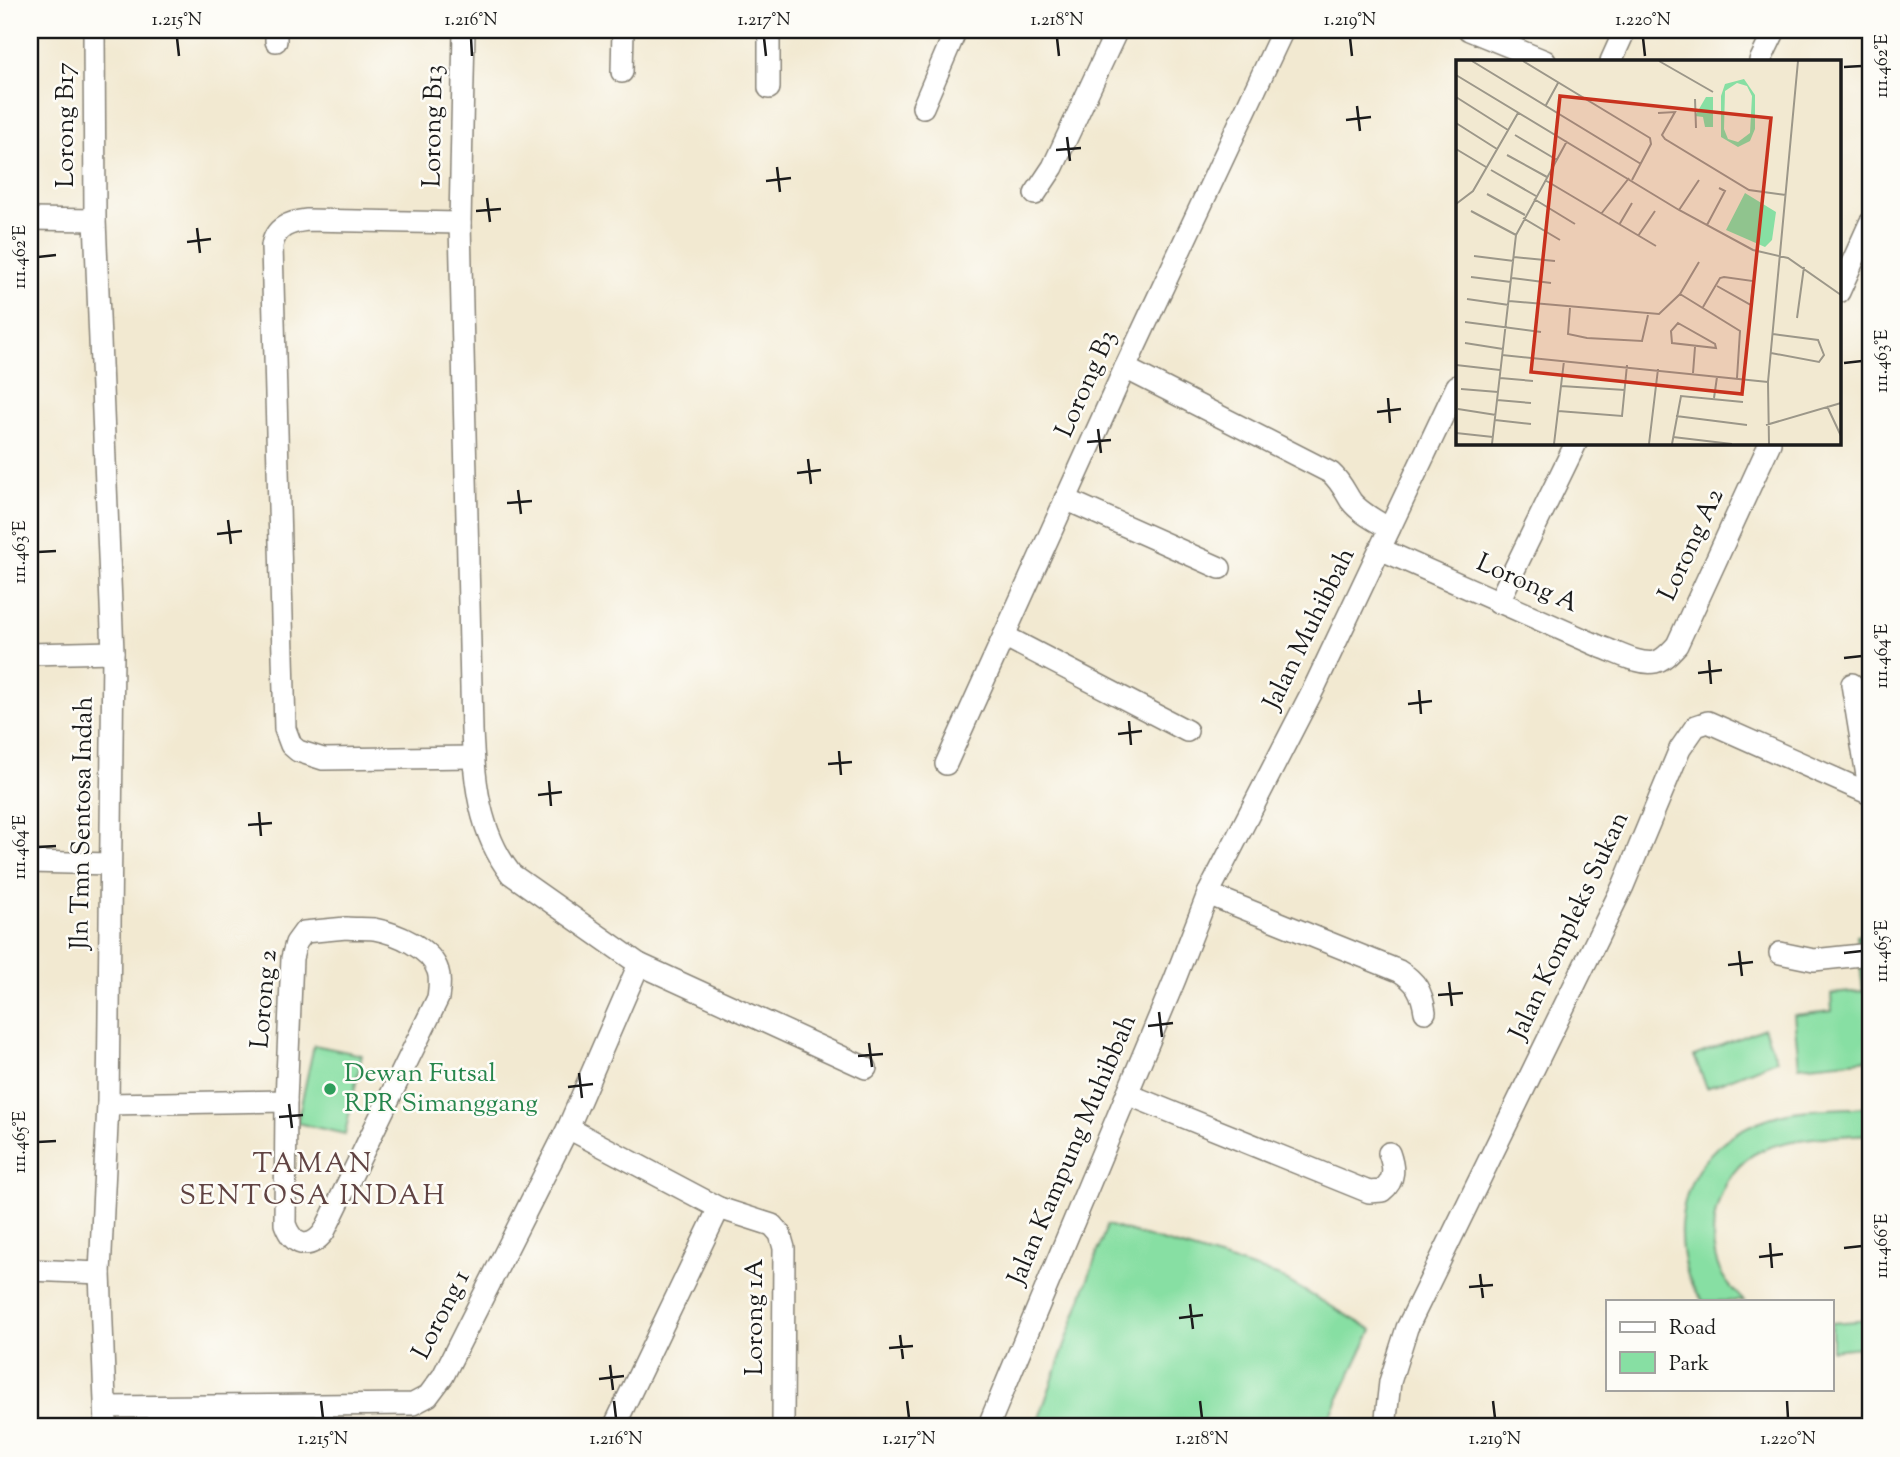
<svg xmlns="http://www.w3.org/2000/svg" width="1900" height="1457" font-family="'Sorts Mill Goudy',serif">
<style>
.green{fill:#87dfa3;stroke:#527e60;stroke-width:2}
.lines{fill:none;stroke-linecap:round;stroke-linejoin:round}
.minor-casing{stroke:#878276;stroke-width:24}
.minor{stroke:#fff;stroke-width:21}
.ticks{fill:none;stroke:#1c1c1c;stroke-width:2.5}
.leisure-dot{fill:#2e9e5b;stroke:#fdfcf7;stroke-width:2.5}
.labels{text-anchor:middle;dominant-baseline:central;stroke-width:5;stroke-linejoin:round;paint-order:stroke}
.street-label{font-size:26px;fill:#1c1c1c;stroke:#fdfcf7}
.leisure-label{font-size:26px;fill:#27864d;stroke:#fdfcf7;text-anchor:start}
.neighbourhood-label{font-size:28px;letter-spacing:2px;fill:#604342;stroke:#fdfcf7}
.inset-road{fill:none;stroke:#9c9789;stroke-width:2}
.view{fill:#c8321e;fill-opacity:0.15;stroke:#c8321e;stroke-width:3.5}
.inset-edge{fill:none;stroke:#1c1c1c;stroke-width:3.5}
.neatline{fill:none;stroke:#1c1c1c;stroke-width:2.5}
.ticks-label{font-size:18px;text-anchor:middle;fill:#1c1c1c}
</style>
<rect width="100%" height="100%" fill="#fdfcf7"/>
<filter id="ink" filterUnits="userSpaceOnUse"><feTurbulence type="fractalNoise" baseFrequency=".0143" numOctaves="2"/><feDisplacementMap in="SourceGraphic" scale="14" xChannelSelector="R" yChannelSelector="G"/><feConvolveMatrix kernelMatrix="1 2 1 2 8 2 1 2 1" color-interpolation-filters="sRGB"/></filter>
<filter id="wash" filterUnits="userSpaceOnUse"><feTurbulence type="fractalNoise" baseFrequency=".00686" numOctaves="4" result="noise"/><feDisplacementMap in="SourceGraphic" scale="28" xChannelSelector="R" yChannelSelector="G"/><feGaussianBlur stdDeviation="1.57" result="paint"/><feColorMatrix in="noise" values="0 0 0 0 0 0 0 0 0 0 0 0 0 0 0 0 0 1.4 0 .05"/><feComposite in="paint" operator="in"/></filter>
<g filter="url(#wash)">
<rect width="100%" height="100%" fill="#f2e9d1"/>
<g class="green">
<polygon points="1870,934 1870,1059 1799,1066 1794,1015 1832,1011 1831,994 1863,991 1857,935"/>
<polygon points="1764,1028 1777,1060 1707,1088 1694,1056"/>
<polygon points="314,1045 362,1055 345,1134 297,1123"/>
<path d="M1870,1107V1134C1833,1137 1794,1136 1760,1151C1716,1171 1699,1243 1726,1281C1731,1288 1738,1295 1744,1301H1703C1685,1282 1680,1251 1681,1226C1685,1166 1723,1130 1779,1115C1804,1108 1843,1109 1870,1107Z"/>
<polygon points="1107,1225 1277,1275 1372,1330 1325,1427 1036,1427"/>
<polygon points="1870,1320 1870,1346 1832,1350 1832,1323"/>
</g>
</g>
<g filter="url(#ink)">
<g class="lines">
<g class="minor-casing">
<g id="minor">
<polyline points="94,30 95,220 113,652 108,1104 100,1273 106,1427"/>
<path d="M464,30L460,223L472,730C474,780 479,833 511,874L639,964L866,1068"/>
<polyline points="769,30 769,88"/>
<polyline points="1469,30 1545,61"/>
<polyline points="276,41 276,30"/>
<polyline points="1611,61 1625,30"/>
<polyline points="1760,61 1775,30"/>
<polyline points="622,72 623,30"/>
<polyline points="923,107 956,30"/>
<polyline points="1035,194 1053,167 1117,30"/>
<polyline points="30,219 95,220"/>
<path d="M460,223L307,220C290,222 275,227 272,246L285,729L291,745L298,751L323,759L473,757"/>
<polyline points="1839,292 1870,223"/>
<path d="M1125,368L1331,473C1341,482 1344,490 1351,501C1360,513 1377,521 1389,529"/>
<polyline points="1065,499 1220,568"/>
<path d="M1380,549L1601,647C1616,652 1638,665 1655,662C1664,660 1671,651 1677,645L1770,443"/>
<polyline points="1498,603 1576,443"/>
<polyline points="1004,636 1187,731"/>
<polyline points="30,654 113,652"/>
<polyline points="946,764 1125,368 1283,30"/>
<polyline points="30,862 110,864"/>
<path d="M1208,894L1399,971C1416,981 1422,992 1425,1012"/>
<path d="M346,928C355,929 365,928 374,929C396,933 431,948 438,971C441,980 439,989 438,998L324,1232C309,1251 293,1246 285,1224L286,1101L292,958L296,943L304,932Z"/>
<polyline points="1780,953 1814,960 1870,954"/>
<path d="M1127,1094L1369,1192L1382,1191C1396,1180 1394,1167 1389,1153"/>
<polyline points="108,1104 286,1101"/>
<polyline points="568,1128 719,1208 772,1225 780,1234 784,1248 783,1427"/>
<polyline points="30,1270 100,1273"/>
<polyline points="106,1407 413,1404 428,1396 443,1376 568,1128 639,964"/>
<polyline points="614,1427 719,1208"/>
<polyline points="988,1427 1175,979 1208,894 1315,686 1457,386"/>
<polyline points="1385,1427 1390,1382 1407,1328 1623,886 1680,749 1696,726 1708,722 1870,794 1852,684"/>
</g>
</g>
<use href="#minor" class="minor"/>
</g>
</g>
<path class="ticks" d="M177,38L179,56M471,38L472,56M764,38L766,56M1057,38L1059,56M1350,38L1352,56M1643,38L1645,56M1844,67L1862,66M1357,106L1360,131M1346,120L1371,117M1067,137L1070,161M1056,150L1081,148M777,167L780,192M766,181L791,178M487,198L490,222M476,211L501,209M197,228L200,253M187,242L211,239M38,257L56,255M1844,363L1862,361M1388,398L1390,423M1377,412L1401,409M1098,429L1101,453M1087,442L1111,440M808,459L811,484M797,473L821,470M518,490L521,514M507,503L532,501M228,520L231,544M217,534L242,531M38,552L56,551M1844,658L1862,656M1709,660L1711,684M1698,673L1722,670M1419,690L1421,714M1408,704L1432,701M1129,721L1131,745M1118,734L1142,731M839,751L841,775M828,764L852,762M549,781L551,806M538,795L562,792M259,812L261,836M248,825L272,823M38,847L56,846M1739,951L1742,976M1844,953L1862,951M1728,965L1753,962M1449,982L1452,1006M1438,995L1463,993M1159,1012L1162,1037M1148,1026L1173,1023M869,1043L872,1067M858,1056L883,1054M579,1073L582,1098M568,1087L593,1084M289,1104L292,1128M279,1117L303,1115M38,1142L56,1141M1770,1243L1772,1268M1844,1248L1862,1246M1759,1257L1783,1254M1480,1274L1483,1298M1469,1287L1493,1285M1190,1304L1193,1329M1179,1318L1203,1315M900,1335L903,1359M889,1348L913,1346M610,1365L613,1390M599,1379L624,1376M321,1401L323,1418M614,1401L616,1418M907,1401L909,1418M1200,1401L1202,1418M1493,1401L1495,1418M1787,1401L1788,1418"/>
<circle class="leisure-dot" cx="330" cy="1089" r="7"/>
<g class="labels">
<g class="street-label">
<text transform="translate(66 125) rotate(-90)">Lorong B17</text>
<text transform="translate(434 126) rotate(-89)">Lorong B13</text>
<text transform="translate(1087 384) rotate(-66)">Lorong B3</text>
<text transform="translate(1692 545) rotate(-65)">Lorong A2</text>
<text transform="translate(1527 584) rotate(24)">Lorong A</text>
<text transform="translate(1310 629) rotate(-64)">Jalan Muhibbah</text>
<text transform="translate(83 823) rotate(-89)">Jln Tmn Sentosa Indah</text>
<text transform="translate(1570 926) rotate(-65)">Jalan Kompleks Sukan</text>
<text transform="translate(265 999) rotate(-85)">Lorong 2</text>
<text transform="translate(1073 1150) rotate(-67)">Jalan Kampung Muhibbah</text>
<text transform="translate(442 1315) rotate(-63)">Lorong 1</text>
<text transform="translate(755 1317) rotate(-90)">Lorong 1A</text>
</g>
<g class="leisure-label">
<text x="344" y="1074">Dewan Futsal<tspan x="344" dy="30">RPR Simanggang</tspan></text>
</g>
<g class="neighbourhood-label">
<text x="313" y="1165">TAMAN<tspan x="313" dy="32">SENTOSA INDAH</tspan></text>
</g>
</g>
<g transform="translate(1456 60)">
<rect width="385" height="385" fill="#f2e9d1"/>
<path d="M288,19L299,35V69L294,81L282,87L265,77V36L269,24ZM281,23L291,26L296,36L294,73L282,82L272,79L268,69L269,31ZM250,37H257V67H249L247,57L239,56ZM289,133L320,152L316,180L309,187L270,170Z" fill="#87dfa3" fill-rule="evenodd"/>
<path class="inset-road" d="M16,1L185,104M67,1L194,78L195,84L176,120M203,1L257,32M0,15L223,150L297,190L332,198L385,235M0,37L52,70M239,39L240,68M90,45L102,23M202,53L219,52L206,75L209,79L293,130L330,135M0,63L41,89M59,75L101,100M0,89L30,107M51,95L91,117M35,110L80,136M89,120L200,186M31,134L69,155M78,139L119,164M0,144L17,131L62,53M223,150L243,120M15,151L60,175M145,154L173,118M67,158L104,180M163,165L176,143M251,165L269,131L263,128M182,176L199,151M18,196L58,201M58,197L99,201M15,217L55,222M56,218L95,223M224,234L284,271L281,318M11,239L53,245M53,241L203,254L224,234L243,202M247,247L264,218L268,217L297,221L295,245L261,226M114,248L112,274L131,278L186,281L192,255M341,258L348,207M9,262L85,272M222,263L259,284L260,288L216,283L215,271ZM9,283L47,289M315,293L363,302L368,295L362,280L317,274M46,295L312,322M0,305L44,310M237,313L239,287M44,318L77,321M105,326L169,330M5,329L42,332M258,338L261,317M41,340L75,343M371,346L385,376M2,349L40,355M102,351L166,356L171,305M220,356L291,365M39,360L75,364M310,365L385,343M0,373L37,377M217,377L276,384M36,384L60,175L111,81M98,384L108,301M193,384L202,309M216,384L225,336L287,342M313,384L312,322L342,1"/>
<path class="view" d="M104,36L315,58L286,334L75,312Z"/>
<rect width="385" height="385" class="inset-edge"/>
</g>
<rect width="1900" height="1457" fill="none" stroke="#fdfcf7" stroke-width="77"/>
<rect x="1606" y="1300" width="228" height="91" fill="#fdfcf7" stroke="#a3a29f" stroke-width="2"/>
<rect x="1620" y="1322" width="35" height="10" fill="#ffffff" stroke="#a3a29f" stroke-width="2"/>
<text x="1669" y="1334" font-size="21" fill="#1c1c1c">Road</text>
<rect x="1620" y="1352" width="35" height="21" fill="#87dfa3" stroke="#a3a29f" stroke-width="2"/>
<text x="1669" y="1370" font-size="21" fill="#1c1c1c">Park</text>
<rect x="38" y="38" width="1824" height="1380" class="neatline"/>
<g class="ticks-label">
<text x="177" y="25">1.215°N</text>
<text x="471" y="25">1.216°N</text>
<text x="764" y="25">1.217°N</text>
<text x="1057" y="25">1.218°N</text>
<text x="1350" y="25">1.219°N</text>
<text x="1643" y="25">1.220°N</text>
<text transform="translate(1881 66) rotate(-90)" y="6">111.462°E</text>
<text transform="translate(19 257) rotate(-90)" y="6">111.462°E</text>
<text transform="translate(1881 361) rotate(-90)" y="6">111.463°E</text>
<text transform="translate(19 552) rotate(-90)" y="6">111.463°E</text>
<text transform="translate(1881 656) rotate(-90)" y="6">111.464°E</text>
<text transform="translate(19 847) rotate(-90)" y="6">111.464°E</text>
<text transform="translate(1881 951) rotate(-90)" y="6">111.465°E</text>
<text transform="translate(19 1142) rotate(-90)" y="6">111.465°E</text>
<text transform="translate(1881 1246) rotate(-90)" y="6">111.466°E</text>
<text x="323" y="1444">1.215°N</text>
<text x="616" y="1444">1.216°N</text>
<text x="909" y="1444">1.217°N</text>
<text x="1202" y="1444">1.218°N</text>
<text x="1495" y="1444">1.219°N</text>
<text x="1788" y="1444">1.220°N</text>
</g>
</svg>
